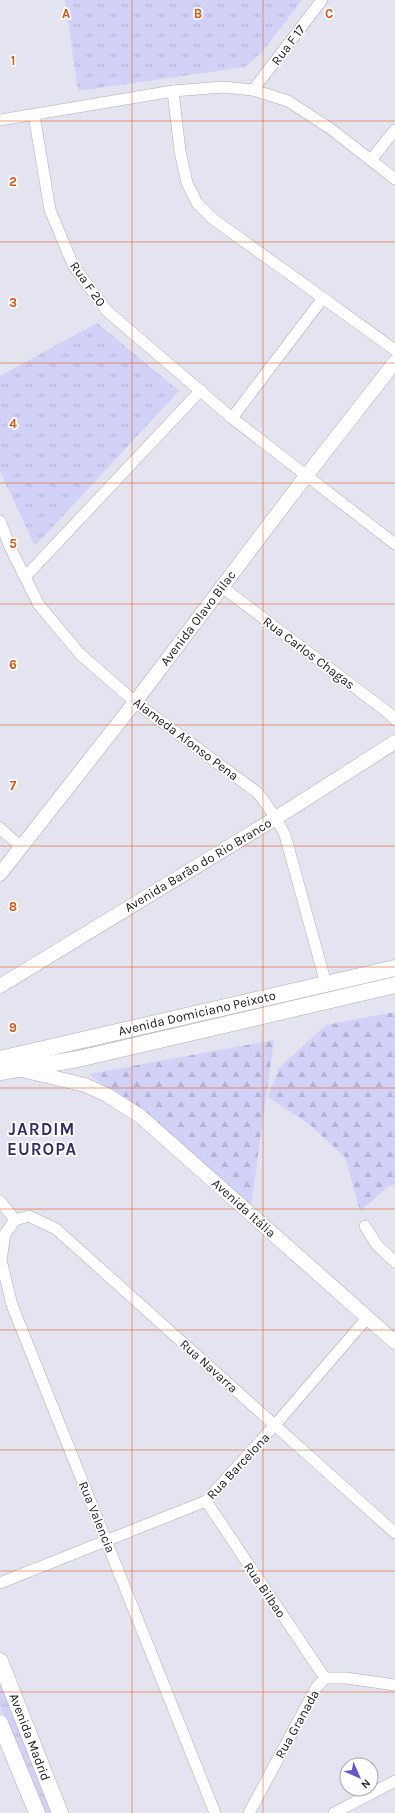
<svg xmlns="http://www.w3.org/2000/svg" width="395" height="1813" font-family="Karla,sans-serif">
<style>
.grass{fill:url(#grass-tufts)}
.forest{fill:url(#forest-firs)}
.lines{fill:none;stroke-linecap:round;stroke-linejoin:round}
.minor-casing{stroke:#acacb8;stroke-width:12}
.tertiary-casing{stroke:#acacb8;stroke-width:15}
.secondary-casing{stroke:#acacb8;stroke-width:17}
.minor{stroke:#fff;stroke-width:11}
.tertiary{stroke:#fff;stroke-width:14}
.secondary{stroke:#fff;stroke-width:16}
.grid{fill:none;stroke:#de560d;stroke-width:1;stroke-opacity:0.55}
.labels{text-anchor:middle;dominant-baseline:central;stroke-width:3.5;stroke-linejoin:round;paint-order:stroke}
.street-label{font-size:13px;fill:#212125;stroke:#fff}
.district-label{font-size:17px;font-weight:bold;letter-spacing:1px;fill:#342c68;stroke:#fff}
.grid-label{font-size:13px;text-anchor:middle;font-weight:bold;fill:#de560d;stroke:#fff;stroke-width:3.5;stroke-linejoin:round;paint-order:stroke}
</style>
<defs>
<pattern id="grass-tufts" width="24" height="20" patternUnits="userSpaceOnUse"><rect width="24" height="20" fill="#d2d1f8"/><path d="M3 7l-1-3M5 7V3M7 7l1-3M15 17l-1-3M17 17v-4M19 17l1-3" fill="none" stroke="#b4b3d4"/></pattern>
<pattern id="forest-firs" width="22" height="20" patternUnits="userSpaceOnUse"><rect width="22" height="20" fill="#d2d1f8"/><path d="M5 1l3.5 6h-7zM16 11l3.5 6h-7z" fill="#b4b3d4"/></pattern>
</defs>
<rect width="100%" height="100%" fill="#e4e4f1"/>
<g class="grass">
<polygon points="65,0 302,0 263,51 245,67 78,91"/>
<polygon points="97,323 179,391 35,546 0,471 0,376"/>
<polygon points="0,1680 52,1813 43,1813 0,1707"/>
</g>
<g class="forest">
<polygon points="395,1012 395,1185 389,1186 360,1211 345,1157 310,1125 268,1097 279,1068 326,1025"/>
<polygon points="274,1040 251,1206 89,1074"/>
</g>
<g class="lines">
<g class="minor-casing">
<g id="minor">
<polyline points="253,90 322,0"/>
<polyline points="34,115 50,210 73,265 107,311 232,418 323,298 213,219 197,203 187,183 180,151 173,91"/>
<polyline points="0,120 173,91 223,87 253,90 288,101 331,129 395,179"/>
<polyline points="371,160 395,130"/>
<polyline points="323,298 395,350"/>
<polyline points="232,418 395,544"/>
<polyline points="0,521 9,545 39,605 80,654 135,702 258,793 276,818 285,835 326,984"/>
<polyline points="25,577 201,390"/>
<polyline points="222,587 390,714 395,720"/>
<polyline points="0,828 21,847"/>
<polyline points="0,1201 15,1220"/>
<polyline points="15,1220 5,1234 1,1260 12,1305 215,1813"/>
<polyline points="15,1220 29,1216 56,1229 395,1533"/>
<polyline points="365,1226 377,1245 395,1262"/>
<polyline points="206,1501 325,1678"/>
<polyline points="0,1583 206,1501 275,1425 367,1318"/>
<polyline points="249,1813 316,1688 325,1678 346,1678 395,1685"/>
<polyline points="334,1813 395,1781"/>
</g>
</g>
<g class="tertiary-casing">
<g id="tertiary">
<polyline points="0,874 135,702 306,476 395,362"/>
<polyline points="0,986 276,818 395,742"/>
<polyline points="22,1070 85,1085 107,1095 140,1116 395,1342"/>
</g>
</g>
<g class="secondary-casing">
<g id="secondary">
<polyline points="0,1059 395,968"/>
<polyline points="0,1072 78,1059 395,985"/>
<polyline points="0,1661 60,1813"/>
<polyline points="0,1723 37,1813"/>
</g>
</g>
<use href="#minor" class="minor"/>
<use href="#tertiary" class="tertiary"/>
<use href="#secondary" class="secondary"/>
</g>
<path class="grid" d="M132,0V1813M263,0V1813M0,121H395M0,242H395M0,363H395M0,483H395M0,604H395M0,725H395M0,846H395M0,967H395M0,1088H395M0,1209H395M0,1330H395M0,1450H395M0,1571H395M0,1692H395"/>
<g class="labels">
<g class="street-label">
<text transform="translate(288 45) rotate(-53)">Rua F 17</text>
<text transform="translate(88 284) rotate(55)">Rua F 20</text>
<text transform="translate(198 618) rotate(-53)">Avenida Olavo Bilac</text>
<text transform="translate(309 653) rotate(37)">Rua Carlos Chagas</text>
<text transform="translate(186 739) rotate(37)">Alameda Afonso Pena</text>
<text transform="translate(198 865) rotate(-31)">Avenida Barão do Rio Branco</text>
<text transform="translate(197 1013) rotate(-13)">Avenida Domiciano Peixoto</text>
<text transform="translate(244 1208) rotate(42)">Avenida Itália</text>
<text transform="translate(209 1366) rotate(42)">Rua Navarra</text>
<text transform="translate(238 1466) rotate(-47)">Rua Barcelona</text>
<text transform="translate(97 1517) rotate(68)">Rua Valencia</text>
<text transform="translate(265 1590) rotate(56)">Rua Bilbao</text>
<text transform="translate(297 1724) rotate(-61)">Rua Granada</text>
<text transform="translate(30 1737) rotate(69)">Avenida Madrid</text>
</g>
<g class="district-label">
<text x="42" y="1129">JARDIM<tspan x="42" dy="20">EUROPA</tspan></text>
</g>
</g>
<g class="grid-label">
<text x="66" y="18">A</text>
<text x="198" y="18">B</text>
<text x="329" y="18">C</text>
<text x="13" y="65">1</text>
<text x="13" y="186">2</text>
<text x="13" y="307">3</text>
<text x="13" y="428">4</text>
<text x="13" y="548">5</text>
<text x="13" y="669">6</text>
<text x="13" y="790">7</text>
<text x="13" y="911">8</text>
<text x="13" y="1032">9</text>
</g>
<g transform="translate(359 1777) rotate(135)"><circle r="19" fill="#ffffff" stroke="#a6a6a8"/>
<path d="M0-3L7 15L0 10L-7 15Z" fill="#6855ce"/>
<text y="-6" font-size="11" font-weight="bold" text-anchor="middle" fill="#212125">N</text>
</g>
</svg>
